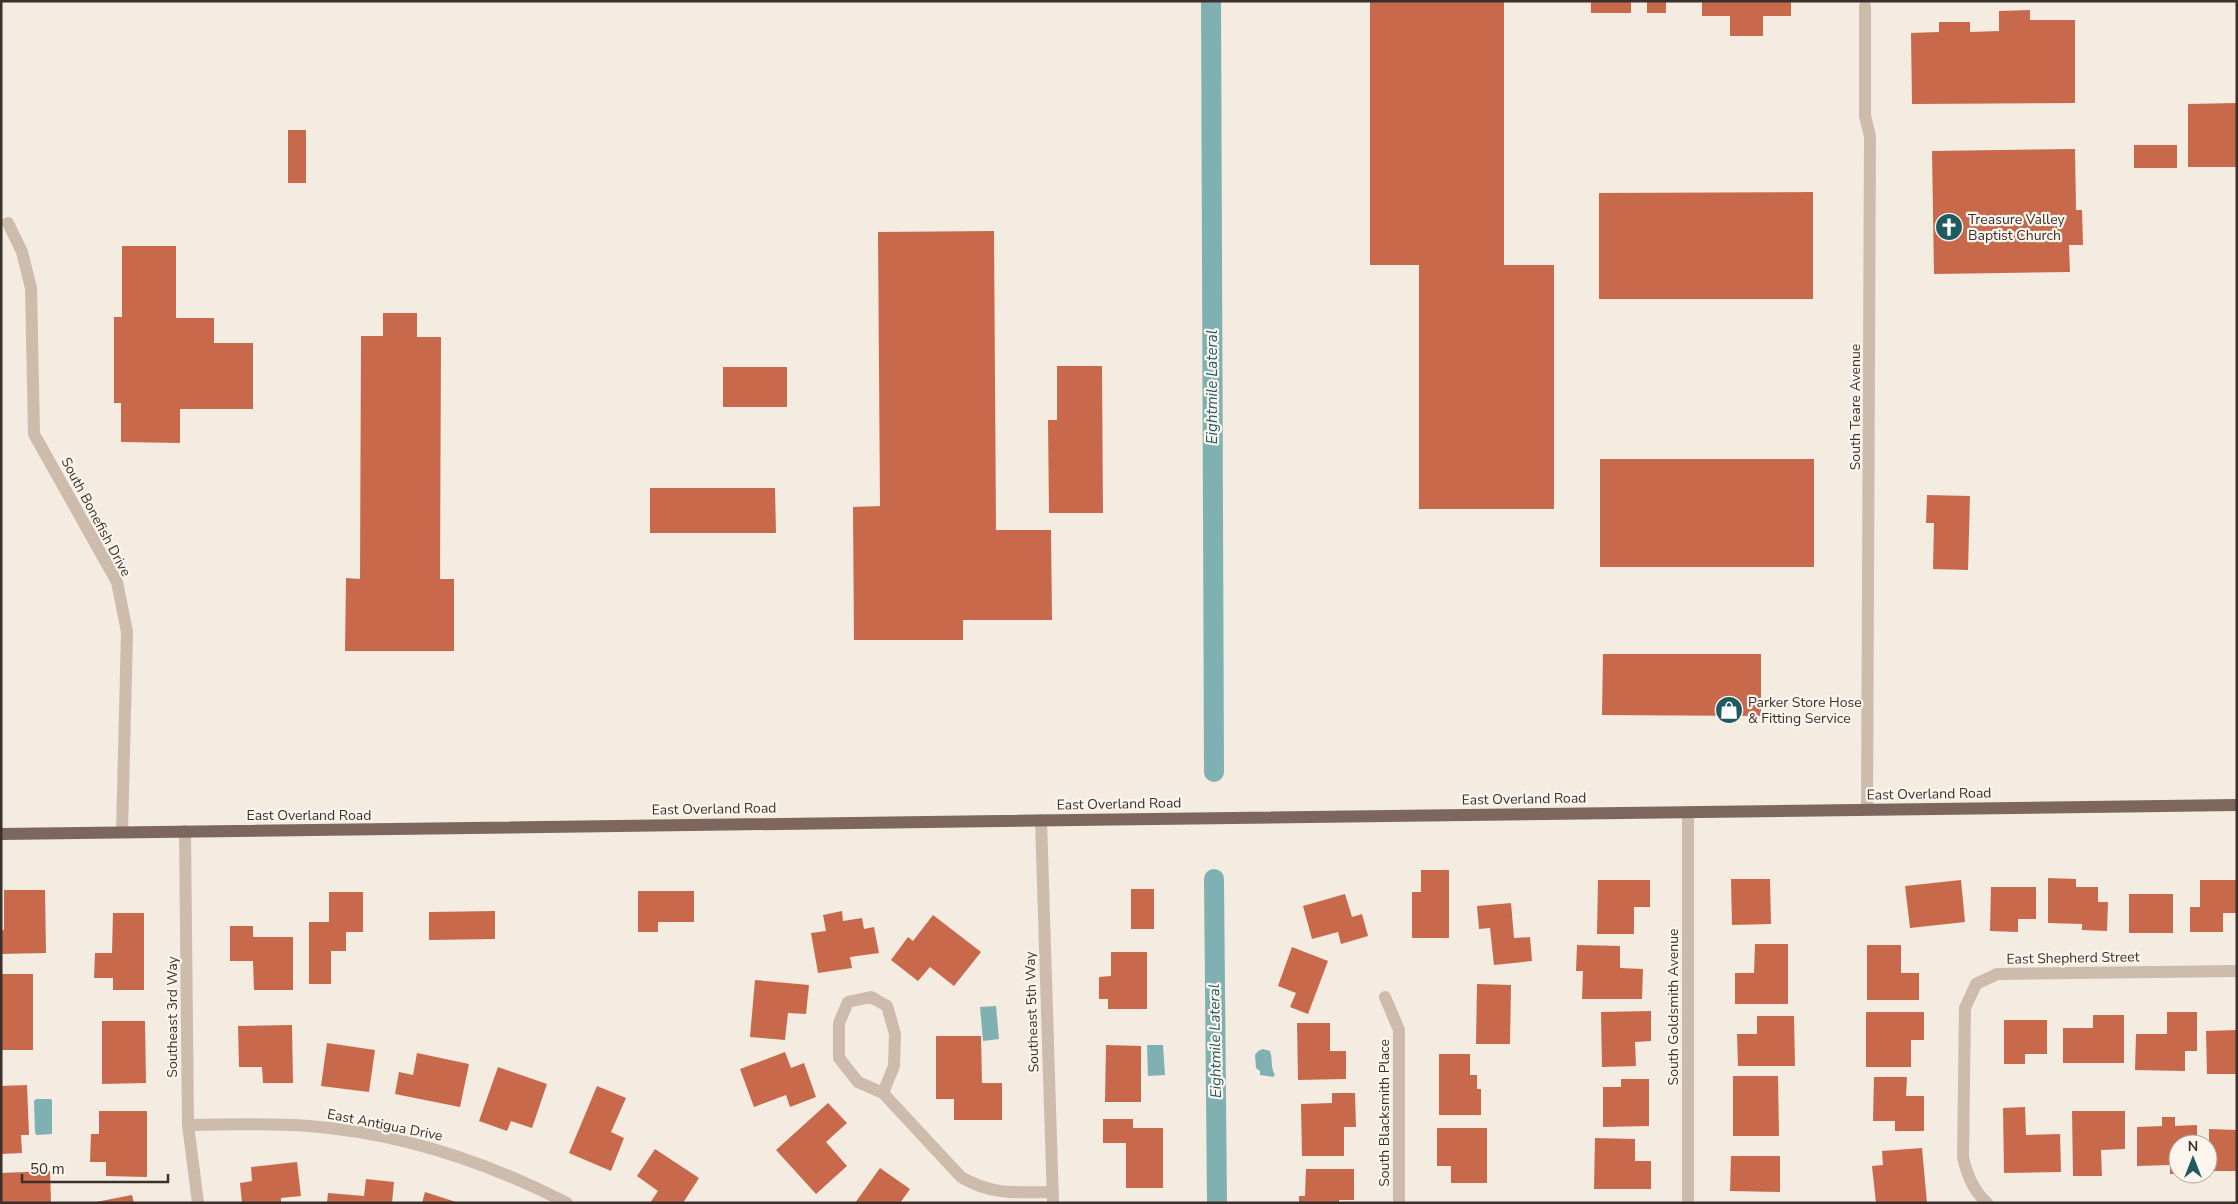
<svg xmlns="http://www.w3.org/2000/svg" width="2238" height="1204" font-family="'Nunito Sans',sans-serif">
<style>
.water{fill:#7fb0b2}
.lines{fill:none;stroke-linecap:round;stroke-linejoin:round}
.canal{stroke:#7fb0b2;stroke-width:20}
.building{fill:#c8694b}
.minor{stroke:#cdbbac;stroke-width:12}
.major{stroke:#7d675c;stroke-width:12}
.labels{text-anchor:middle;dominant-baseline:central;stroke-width:4.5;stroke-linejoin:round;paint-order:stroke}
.poi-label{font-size:14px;fill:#3b302b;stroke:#fbf5ee;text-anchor:start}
.street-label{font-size:14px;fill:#3b302b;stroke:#fbf5ee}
.water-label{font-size:15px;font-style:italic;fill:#1f5a5e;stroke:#fbf5ee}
</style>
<rect width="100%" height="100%" fill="#f4ebe1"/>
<g class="water">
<polygon points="996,1006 999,1039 983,1041 980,1007"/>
<polygon points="1147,1045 1163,1045 1165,1075 1148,1076"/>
<path d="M1263,1049L1270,1051C1273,1059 1270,1066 1275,1075L1273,1077L1260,1075V1071L1256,1068L1255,1055L1258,1051Z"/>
<polygon points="36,1099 50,1099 52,1100 52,1134 37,1135 35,1133 34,1101"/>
</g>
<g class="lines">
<g class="canal">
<polyline points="1211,1 1214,772"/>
<polyline points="1214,879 1217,1203"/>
</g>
</g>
<g class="building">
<polygon points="1370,1 1504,1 1504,265 1554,265 1554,509 1419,509 1419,265 1370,265"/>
<rect x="1591" y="1" width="40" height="12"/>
<rect x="1647" y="1" width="19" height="12"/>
<polygon points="1702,1 1791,1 1791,16 1763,16 1763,36 1730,36 1730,16 1702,16"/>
<polygon points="2030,10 2030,20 2075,20 2075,103 1912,104 1911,33 1939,32 1939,22 1970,22 1970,32 1999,31 1999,11"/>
<polygon points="2237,103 2237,167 2188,167 2188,104"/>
<rect x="288" y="130" width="18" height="53"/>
<rect x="2134" y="145" width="43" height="23"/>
<polygon points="2075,149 2076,210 2082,210 2083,245 2069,245 2070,272 1934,274 1932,151"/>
<polygon points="1813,192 1813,299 1599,299 1599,193"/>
<polygon points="994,231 996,530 1051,530 1052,620 963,620 963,640 854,640 853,507 880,506 878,232"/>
<polygon points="122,246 176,246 176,318 214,318 214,343 253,343 253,409 180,409 180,443 121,442 121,403 114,403 114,317 122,317"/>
<polygon points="383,313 417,313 417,337 441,337 440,579 454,579 454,651 345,651 346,578 360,579 361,336 383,336"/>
<polygon points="1057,366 1102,366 1103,513 1049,513 1048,420 1057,420"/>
<rect x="723" y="367" width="64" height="40"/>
<rect x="1600" y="459" width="214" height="108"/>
<polygon points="650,488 775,488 776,533 650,533"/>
<polygon points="1927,495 1970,496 1968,570 1933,569 1934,523 1926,523"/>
<polygon points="1603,654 1761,654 1761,716 1602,715"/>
<polygon points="1421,870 1449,870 1449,938 1412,938 1412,892 1421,892"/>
<polygon points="2048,878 2076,879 2076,887 2098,887 2098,902 2108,902 2107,931 2082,930 2082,924 2048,923"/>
<polygon points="1731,879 1770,879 1771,924 1732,925"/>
<polygon points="1598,880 1650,880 1650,907 1634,907 1634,934 1597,934"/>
<polygon points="1961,880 1965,922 1910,928 1905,886"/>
<polygon points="2200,880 2237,880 2237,913 2223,913 2223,932 2190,932 2190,907 2200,907"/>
<polygon points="1991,887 2036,887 2036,919 2018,919 2018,932 1990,931"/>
<rect x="1131" y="889" width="23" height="40"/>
<polygon points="4,890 45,890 46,953 1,954 1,930 4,930"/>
<polygon points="638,891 694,891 694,922 658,922 658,932 638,932"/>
<polygon points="329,892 363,892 363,932 346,932 346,951 331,951 331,984 309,984 309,922 329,922"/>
<polygon points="1345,894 1352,917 1362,914 1368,936 1341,944 1338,932 1312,939 1303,906"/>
<rect x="2129" y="894" width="44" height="39"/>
<polygon points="1511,903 1514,938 1530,937 1532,961 1494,965 1490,928 1479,929 1477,906"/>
<polygon points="495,911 495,939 429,940 429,912"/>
<polygon points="842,911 843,921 862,918 864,929 874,927 879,953 850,957 852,968 818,973 811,933 826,931 823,915"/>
<polygon points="113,913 144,913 144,990 113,990 113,978 94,978 95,953 112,953"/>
<polygon points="933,915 981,952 954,986 930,967 918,981 891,960 908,937 913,941"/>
<polygon points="230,926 253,926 253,937 293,937 293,990 254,990 253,961 230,961"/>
<polygon points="1755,944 1788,944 1788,1004 1735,1004 1735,973 1754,973"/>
<polygon points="1577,945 1620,946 1620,968 1643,969 1642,999 1582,999 1583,971 1576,971"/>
<polygon points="1867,945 1901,945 1901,973 1919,973 1919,1000 1867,1000"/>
<polygon points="1292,947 1328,961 1308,1014 1290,1007 1296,993 1278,986"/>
<polygon points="1111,952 1147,952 1147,1009 1108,1009 1108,999 1099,999 1099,977 1111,976"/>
<rect x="1" y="974" width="32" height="76"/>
<polygon points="755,980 809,985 806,1014 788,1013 785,1040 750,1037"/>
<polygon points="1477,984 1511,985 1510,1044 1476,1044"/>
<polygon points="1651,1011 1651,1041 1635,1042 1636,1066 1602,1067 1601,1012"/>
<polygon points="1866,1012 1924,1012 1924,1040 1911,1040 1911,1067 1866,1067"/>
<polygon points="2167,1012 2197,1012 2197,1051 2185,1051 2185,1071 2135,1070 2136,1034 2167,1034"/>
<polygon points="2093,1015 2124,1015 2124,1063 2063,1063 2063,1028 2093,1028"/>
<polygon points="1757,1016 1794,1016 1795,1066 1738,1066 1737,1034 1757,1034"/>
<polygon points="2004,1020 2047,1020 2047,1054 2025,1054 2025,1064 2004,1064"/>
<polygon points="102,1021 145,1021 146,1083 102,1084"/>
<polygon points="1297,1023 1330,1023 1330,1051 1346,1051 1346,1079 1298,1080"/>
<polygon points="292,1025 293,1083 263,1083 262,1067 239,1067 238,1026"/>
<polygon points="2237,1030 2237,1074 2207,1074 2206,1031"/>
<polygon points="936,1036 981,1036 982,1083 1002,1083 1002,1120 954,1120 954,1099 936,1099"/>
<polygon points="327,1043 375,1050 369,1092 321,1086"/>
<polygon points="1106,1045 1141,1046 1141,1102 1105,1102"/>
<polygon points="785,1052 791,1068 804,1063 816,1097 790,1107 786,1095 754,1107 740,1069"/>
<polygon points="417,1053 469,1064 460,1107 395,1094 399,1072 413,1075"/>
<polygon points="1439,1054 1470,1054 1470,1075 1477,1075 1477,1089 1481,1089 1481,1115 1439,1115"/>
<polygon points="498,1067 547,1084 532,1128 511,1121 507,1131 479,1121"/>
<polygon points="1733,1076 1778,1076 1779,1136 1733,1136"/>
<polygon points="1874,1077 1907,1077 1906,1096 1924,1096 1924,1131 1895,1131 1895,1121 1873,1121"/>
<polygon points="1621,1079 1649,1079 1649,1126 1603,1127 1603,1087 1621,1087"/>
<polygon points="27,1085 29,1135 21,1135 22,1153 1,1154 1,1086"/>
<polygon points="597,1086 626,1098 611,1132 624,1138 611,1171 569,1153"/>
<polygon points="1332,1093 1355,1093 1356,1127 1344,1127 1344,1156 1302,1156 1301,1104 1332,1103"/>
<polygon points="828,1103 847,1123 826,1142 847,1166 816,1194 776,1150"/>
<polygon points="2025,1107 2026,1135 2060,1134 2061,1172 2004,1173 2003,1108"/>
<polygon points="99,1111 147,1111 147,1177 106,1176 106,1162 90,1162 91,1134 99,1134"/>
<polygon points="2072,1111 2125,1111 2125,1149 2101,1150 2102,1176 2073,1176"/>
<polygon points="2162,1117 2175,1117 2175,1126 2197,1125 2197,1144 2178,1144 2178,1174 2170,1174 2170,1165 2137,1166 2137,1127 2162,1126"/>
<polygon points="1103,1119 1133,1119 1133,1128 1163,1128 1163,1188 1126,1188 1126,1143 1103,1143"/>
<polygon points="1437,1128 1487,1128 1487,1183 1451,1183 1451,1166 1437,1166"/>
<polygon points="2209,1129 2237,1130 2237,1171 2209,1171"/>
<polygon points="1595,1138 1635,1139 1635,1161 1651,1161 1651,1189 1594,1189"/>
<polygon points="1922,1148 1927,1203 1876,1203 1872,1166 1883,1165 1882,1151"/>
<polygon points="655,1149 699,1178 683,1203 650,1203 658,1191 637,1176"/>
<polygon points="1731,1156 1780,1156 1780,1192 1730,1191"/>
<polygon points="297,1162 301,1196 281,1198 281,1203 242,1203 240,1183 252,1181 251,1167"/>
<polygon points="880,1168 910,1189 900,1203 855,1203"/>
<polygon points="1306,1169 1354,1169 1354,1200 1339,1200 1339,1203 1299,1203 1299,1196 1305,1196"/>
<polygon points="50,1171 51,1203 1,1203 1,1173"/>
<polygon points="366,1179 394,1182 392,1203 327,1203 328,1193 364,1196"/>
<polygon points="425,1192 456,1202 456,1203 422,1203"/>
<polygon points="132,1195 134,1203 96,1203 96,1202"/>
</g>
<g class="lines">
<g class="minor">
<polyline points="1865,6 1865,116 1870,136 1867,809"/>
<polyline points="8,223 22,252 31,288 34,434 117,582 127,632 122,832"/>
<polyline points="1041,820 1053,1203"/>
<polyline points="185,831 188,1125 198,1203"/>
<polyline points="1385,997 1399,1030 1399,1203"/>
<path d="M883,1093L858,1082L839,1058V1023L848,1002L871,997L887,1006L895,1034L894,1066L883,1093L961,1177C993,1196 1018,1192 1053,1192"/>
<path d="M188,1125C228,1124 269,1123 309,1126C399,1133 487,1162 567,1203"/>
<polyline points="1688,1203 1688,812"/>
<path d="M1987,1203C1973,1190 1968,1177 1963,1158L1965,1008L1976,984L1997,974L2237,971"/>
</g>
<polyline class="major" points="1,834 2237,805"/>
</g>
<defs>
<g id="church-disc" transform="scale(1.4375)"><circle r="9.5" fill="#1f5a5e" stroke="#fbf5ee"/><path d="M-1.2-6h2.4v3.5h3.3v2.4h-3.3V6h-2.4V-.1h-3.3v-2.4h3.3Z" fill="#fff"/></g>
<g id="shop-disc" transform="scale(1.4375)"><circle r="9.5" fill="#1f5a5e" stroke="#fbf5ee"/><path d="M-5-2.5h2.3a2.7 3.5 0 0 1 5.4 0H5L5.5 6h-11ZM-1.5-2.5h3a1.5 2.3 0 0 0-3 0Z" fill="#fff"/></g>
</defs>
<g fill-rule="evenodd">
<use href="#church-disc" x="1949" y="227"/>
<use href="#shop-disc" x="1729" y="710"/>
</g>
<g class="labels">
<g class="poi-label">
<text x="1968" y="219">Treasure Valley<tspan x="1968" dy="16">Baptist Church</tspan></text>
<text x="1748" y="702">Parker Store Hose<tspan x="1748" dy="16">&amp; Fitting Service</tspan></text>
</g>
<g class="street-label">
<text transform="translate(1855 407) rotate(-90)">South Teare Avenue</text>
<text transform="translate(96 517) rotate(62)">South Bonefish Drive</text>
<text transform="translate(1929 794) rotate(-1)">East Overland Road</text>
<text transform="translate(1524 799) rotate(-1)">East Overland Road</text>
<text transform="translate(1119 804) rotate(-1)">East Overland Road</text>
<text transform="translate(714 809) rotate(-1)">East Overland Road</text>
<text x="309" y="815">East Overland Road</text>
<text transform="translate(2073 958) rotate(-1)">East Shepherd Street</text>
<text transform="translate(1673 1007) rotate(-90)">South Goldsmith Avenue</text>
<text transform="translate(1032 1012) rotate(-92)">Southeast 5th Way</text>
<text transform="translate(172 1017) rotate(-90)">Southeast 3rd Way</text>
<text transform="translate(1384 1113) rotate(-90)">South Blacksmith Place</text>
<text transform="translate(385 1125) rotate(11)">East Antigua Drive</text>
</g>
<g class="water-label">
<text transform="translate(1212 387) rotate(-90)">Eightmile Lateral</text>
<text transform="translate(1215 1041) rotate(-91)">Eightmile Lateral</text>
</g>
</g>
<rect width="2238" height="1204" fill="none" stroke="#3b302b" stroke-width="5"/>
<g transform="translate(2193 1159)"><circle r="24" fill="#fbf5ee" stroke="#aea6a0"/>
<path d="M0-4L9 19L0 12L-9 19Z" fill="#1f5a5e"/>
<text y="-8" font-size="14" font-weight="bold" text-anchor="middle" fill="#3b302b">N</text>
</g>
<path d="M22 1174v8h146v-8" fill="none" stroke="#3b302b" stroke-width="2.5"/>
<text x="30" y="1174" font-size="15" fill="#3b302b" stroke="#fbf5ee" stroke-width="4" paint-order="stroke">50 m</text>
</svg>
